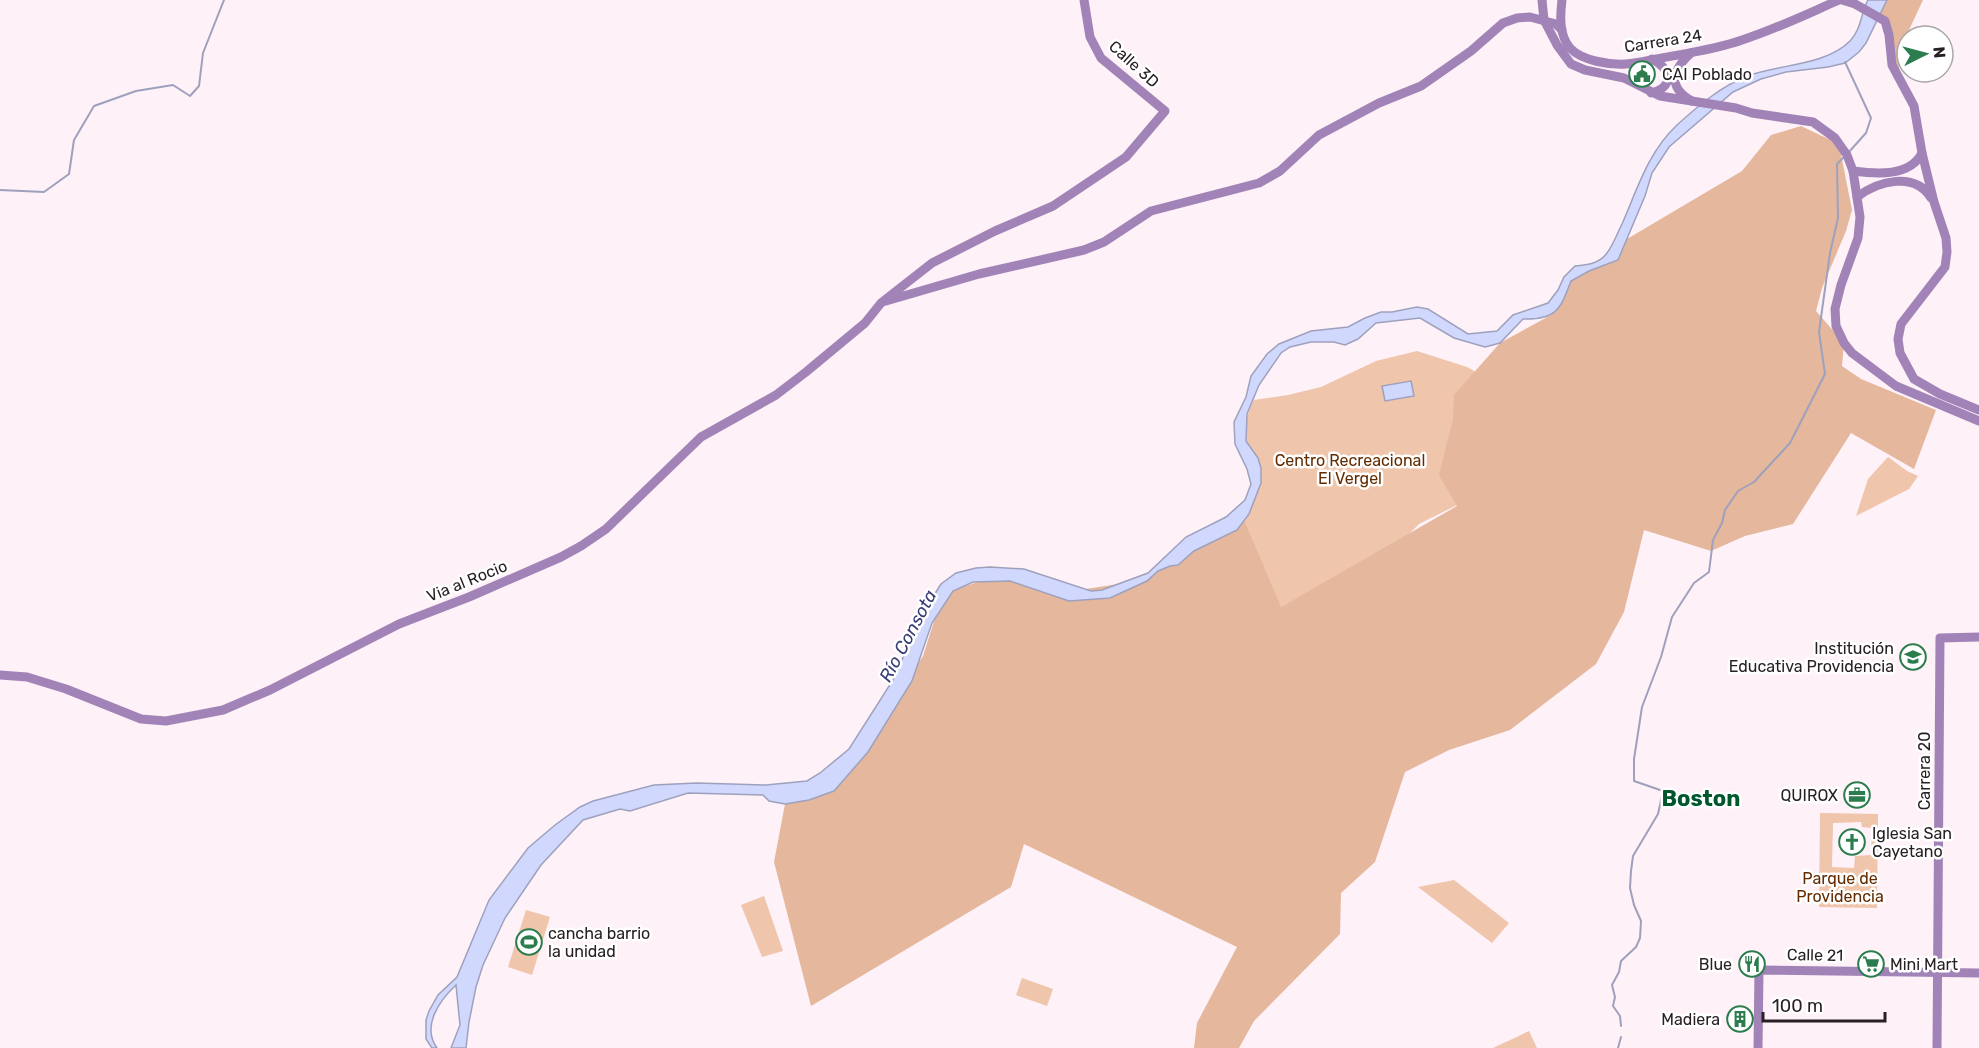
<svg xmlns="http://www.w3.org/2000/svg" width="1979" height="1048" font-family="Rubik,sans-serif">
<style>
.green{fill:#efc5ab;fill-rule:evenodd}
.forest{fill:#e5b79c}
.water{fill:#d1d8fe;stroke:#9ea1bd;stroke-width:1.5}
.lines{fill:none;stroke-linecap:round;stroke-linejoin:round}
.stream{stroke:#9ea1bd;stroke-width:2}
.secondary{stroke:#a283b8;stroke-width:9}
.labels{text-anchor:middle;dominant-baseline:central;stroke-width:5;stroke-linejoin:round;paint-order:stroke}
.street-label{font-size:16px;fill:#282024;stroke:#fff}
.poi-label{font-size:16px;fill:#282024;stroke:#fff;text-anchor:start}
.park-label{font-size:16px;fill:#632c00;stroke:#fff}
.water-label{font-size:18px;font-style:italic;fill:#383d76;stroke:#fff}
.district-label{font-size:22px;font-weight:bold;fill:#00572e;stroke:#fff}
</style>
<rect width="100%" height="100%" fill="#fef1f8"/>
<g class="green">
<path d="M1417,351L1467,367L1500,385L1457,505L1419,524L1403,540L1281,607L1237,530L1261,468C1258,458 1251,452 1247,443C1242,430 1248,411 1254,400L1288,395L1321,387L1376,361Z"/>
<polygon points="1888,457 1907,471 1918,476 1909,489 1856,516 1868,479"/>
<path d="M1820,813L1878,814L1877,908L1819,907ZM1861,822L1862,827L1872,828L1871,855L1855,856L1854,868L1832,867L1833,823Z"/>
<polygon points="1454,880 1509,923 1492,943 1418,887"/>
<polygon points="764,896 783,951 762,957 741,905"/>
<polygon points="526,910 550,917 532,975 508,967"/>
<polygon points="1022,978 1053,989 1047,1006 1016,995"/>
<polygon points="1529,1031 1537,1048 1493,1048"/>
</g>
<g class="forest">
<polygon points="1887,0 1923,0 1902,45 1898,73 1880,15"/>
<polygon points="1801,126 1839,144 1852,210 1846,231 1822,288 1816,311 1844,343 1842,366 1861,379 1936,410 1914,469 1851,433 1793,524 1745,536 1711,551 1644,530 1624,612 1596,664 1510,730 1449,750 1405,772 1375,862 1341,893 1340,934 1254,1021 1239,1048 1194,1048 1197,1023 1237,947 1024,844 1011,887 811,1006 774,862 785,804 845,778 923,656 943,593 981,581 1013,576 1066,592 1138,581 1241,513 1281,607 1457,506 1439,475 1453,419 1454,395 1500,343 1551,315 1571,281 1627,239 1742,171 1771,135"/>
</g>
<g class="water">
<path d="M1868,0H1887L1866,43L1859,52L1845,63L1828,67L1786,72L1761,79L1733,92L1669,147L1652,173L1645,196L1618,260L1589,271L1571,281C1560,310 1556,320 1523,319L1500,343L1485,347L1454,338L1420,318L1376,323L1358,339L1345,345L1334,342H1311L1290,347L1281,353L1259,385L1247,414L1246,441L1258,458L1261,468V483L1249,514L1237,530L1194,551L1178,565L1170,566L1158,571L1147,581L1110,598L1069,601L1010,581L973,582L953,591L932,623L912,681L868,752L834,791L809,800L785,804L769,801L763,795L688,793L630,811L620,809L583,820L541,865L505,918L483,965L476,987L469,1022L466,1048H451L460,1025L456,985C440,1000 421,1026 437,1048H432L426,1039V1020L429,1011L438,995L457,977L489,900L528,848L555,825L580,807L593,801L654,785L697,783L766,785L807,781L820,773L849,749L893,680L921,617L931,600L941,584L956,573L976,568L990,567L1024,569L1091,591L1102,590L1148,573L1186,537L1226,517L1245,500L1251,484L1247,469L1235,444L1234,422L1246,397L1251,376L1267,354L1279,344L1311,331L1348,327L1365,318L1381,312H1392L1417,307L1428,309L1468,334L1497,331L1513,315L1548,303L1558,290L1564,277L1575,266C1587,265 1599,264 1607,253C1613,245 1617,234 1622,224C1637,190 1648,152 1677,125C1698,106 1720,87 1747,76C1780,64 1825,66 1850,41C1861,30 1861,13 1868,0Z"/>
<polygon points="1411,381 1414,396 1385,401 1382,386"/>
</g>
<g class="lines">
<g class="stream">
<polyline points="1845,62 1871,118 1866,133 1848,153"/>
<polyline points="0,190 44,192 69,174 74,140 94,106 136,91 173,85 190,96 199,86 203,53 224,0"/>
<polyline points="1621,1026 1620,1016 1613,1006 1615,997 1612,985 1619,972 1621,961 1636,947 1640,938 1641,921 1634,905 1630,888 1631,871 1633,856 1658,814 1663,791 1634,781 1634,759 1642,707 1661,657 1672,617 1694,583 1709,572 1713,540 1722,523 1725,510 1738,491 1754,482 1790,443 1825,374 1819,332 1830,253 1838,218 1837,164 1844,157"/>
<polyline points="1618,1048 1621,1037"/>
</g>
<g class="secondary">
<polyline points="1542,0 1544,20 1557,45 1571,64 1585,70 1624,78 1660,96 1736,108 1752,113 1813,122 1835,138 1847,155 1853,171 1860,217 1858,238 1841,285 1835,309 1836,326 1844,343 1852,353 1896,386 1979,421"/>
<path d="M1562,0C1560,16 1559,35 1570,48C1582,61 1610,65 1626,64C1638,63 1650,60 1662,58C1689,53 1717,49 1742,40C1776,29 1807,14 1839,0"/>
<polyline points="1842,0 1855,4 1885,21 1889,35 1892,65 1914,106 1922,153 1934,202 1946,238 1947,252 1945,267 1901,324 1898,339 1900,353 1914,379 1940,394 1979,410"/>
<path d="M1691,53C1672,70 1667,87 1692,101"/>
<path d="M1651,93C1675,87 1671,69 1652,59"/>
<path d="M1853,171C1876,174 1910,177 1922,153"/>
<path d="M1857,197C1878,181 1915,171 1931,198"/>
<polyline points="886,301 979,274 1084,250 1104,242 1151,211 1259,183 1280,171 1319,135 1379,103 1421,86 1471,51 1503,23 1517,18 1530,17 1556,24 1562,30"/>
<polyline points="0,675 27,677 66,689 141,719 166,721 223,710 270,690 399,624 469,597 561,557 581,546 606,529 701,437 776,395 806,372 865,323 881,303 932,263 995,231 1053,206 1126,157 1165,111 1101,58 1090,37 1084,0"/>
<polyline points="1758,1048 1759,970 1979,973"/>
<polyline points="1937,1048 1940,638 1979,637"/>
</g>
</g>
<defs>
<g id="civic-ring" transform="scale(1.35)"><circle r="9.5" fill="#fff" stroke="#2c7d4e" stroke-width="1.5"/><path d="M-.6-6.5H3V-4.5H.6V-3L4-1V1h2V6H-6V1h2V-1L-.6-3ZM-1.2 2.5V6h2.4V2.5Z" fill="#2c7d4e"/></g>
<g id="school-ring" transform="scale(1.35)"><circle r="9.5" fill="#fff" stroke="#2c7d4e" stroke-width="1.5"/><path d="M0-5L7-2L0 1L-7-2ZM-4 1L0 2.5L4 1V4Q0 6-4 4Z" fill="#2c7d4e"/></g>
<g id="office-ring" transform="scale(1.35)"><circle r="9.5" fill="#fff" stroke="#2c7d4e" stroke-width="1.5"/><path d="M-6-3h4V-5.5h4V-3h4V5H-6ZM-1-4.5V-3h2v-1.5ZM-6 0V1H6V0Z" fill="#2c7d4e"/></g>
<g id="church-ring" transform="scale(1.35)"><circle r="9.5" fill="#fff" stroke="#2c7d4e" stroke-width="1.5"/><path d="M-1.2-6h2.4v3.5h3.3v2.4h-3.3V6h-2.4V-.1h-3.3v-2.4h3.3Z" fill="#2c7d4e"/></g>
<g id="stadium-ring" transform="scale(1.35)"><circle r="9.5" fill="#fff" stroke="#2c7d4e" stroke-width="1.5"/><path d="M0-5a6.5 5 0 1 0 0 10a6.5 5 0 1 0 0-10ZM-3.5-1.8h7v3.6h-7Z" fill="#2c7d4e"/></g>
<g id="restaurant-ring" transform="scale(1.35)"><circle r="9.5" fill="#fff" stroke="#2c7d4e" stroke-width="1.5"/><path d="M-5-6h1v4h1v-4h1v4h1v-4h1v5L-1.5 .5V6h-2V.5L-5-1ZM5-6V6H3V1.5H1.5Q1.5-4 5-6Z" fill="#2c7d4e"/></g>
<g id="supermarket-ring" transform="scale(1.35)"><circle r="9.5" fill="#fff" stroke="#2c7d4e" stroke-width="1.5"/><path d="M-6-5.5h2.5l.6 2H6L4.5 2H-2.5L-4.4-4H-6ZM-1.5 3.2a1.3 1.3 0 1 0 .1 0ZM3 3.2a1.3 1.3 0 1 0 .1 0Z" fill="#2c7d4e"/></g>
<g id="building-ring" transform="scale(1.35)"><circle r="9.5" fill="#fff" stroke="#2c7d4e" stroke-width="1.5"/><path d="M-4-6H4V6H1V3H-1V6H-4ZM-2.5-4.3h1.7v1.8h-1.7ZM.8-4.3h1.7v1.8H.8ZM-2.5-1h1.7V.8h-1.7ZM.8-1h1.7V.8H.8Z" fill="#2c7d4e"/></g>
</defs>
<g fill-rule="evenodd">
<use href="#civic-ring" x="1642" y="74"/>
<use href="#school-ring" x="1913" y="657"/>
<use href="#office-ring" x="1857" y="795"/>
<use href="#church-ring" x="1852" y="842"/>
<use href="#stadium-ring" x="529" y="942"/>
<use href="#restaurant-ring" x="1752" y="964"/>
<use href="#supermarket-ring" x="1871" y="964"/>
<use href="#building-ring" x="1740" y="1019"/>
</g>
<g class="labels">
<g class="street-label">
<text transform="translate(1663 41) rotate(-9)">Carrera 24</text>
<text transform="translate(1134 64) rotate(42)">Calle 3D</text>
<text transform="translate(467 581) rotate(-22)">Via al Rocio</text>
<text transform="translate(1924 771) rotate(-90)">Carrera 20</text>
<text transform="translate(1815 955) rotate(1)">Calle 21</text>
</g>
<g class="poi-label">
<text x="1662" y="74">CAI Poblado</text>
<text x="1894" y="648" text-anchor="end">Institución<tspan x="1894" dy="18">Educativa Providencia</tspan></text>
<text x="1838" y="795" text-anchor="end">QUIROX</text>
<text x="1872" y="833">Iglesia San<tspan x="1872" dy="18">Cayetano</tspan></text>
<text x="548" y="933">cancha barrio<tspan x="548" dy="18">la unidad</tspan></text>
<text x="1732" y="964" text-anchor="end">Blue</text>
<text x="1890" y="964">Mini Mart</text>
<text x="1720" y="1019" text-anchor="end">Madiera</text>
</g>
<g class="park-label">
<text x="1350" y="460">Centro Recreacional<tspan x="1350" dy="18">El Vergel</tspan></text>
<text x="1840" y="878">Parque de<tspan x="1840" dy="18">Providencia</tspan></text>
</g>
<g class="water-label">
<text transform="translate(908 636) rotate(-62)">Río Consota</text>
</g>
<g class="district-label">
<text x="1701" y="798">Boston</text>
</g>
</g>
<g transform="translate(1925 54) rotate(84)"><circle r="28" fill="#ffffff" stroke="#a9a6a7" stroke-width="1.5"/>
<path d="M0-4.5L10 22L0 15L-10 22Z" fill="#2c7d4e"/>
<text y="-9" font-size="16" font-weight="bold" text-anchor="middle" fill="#282024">N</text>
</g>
<path d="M1763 1012v9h122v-9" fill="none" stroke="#282024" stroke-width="3"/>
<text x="1772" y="1012" font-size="18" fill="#282024" stroke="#ffffff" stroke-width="4.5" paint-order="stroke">100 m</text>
</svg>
